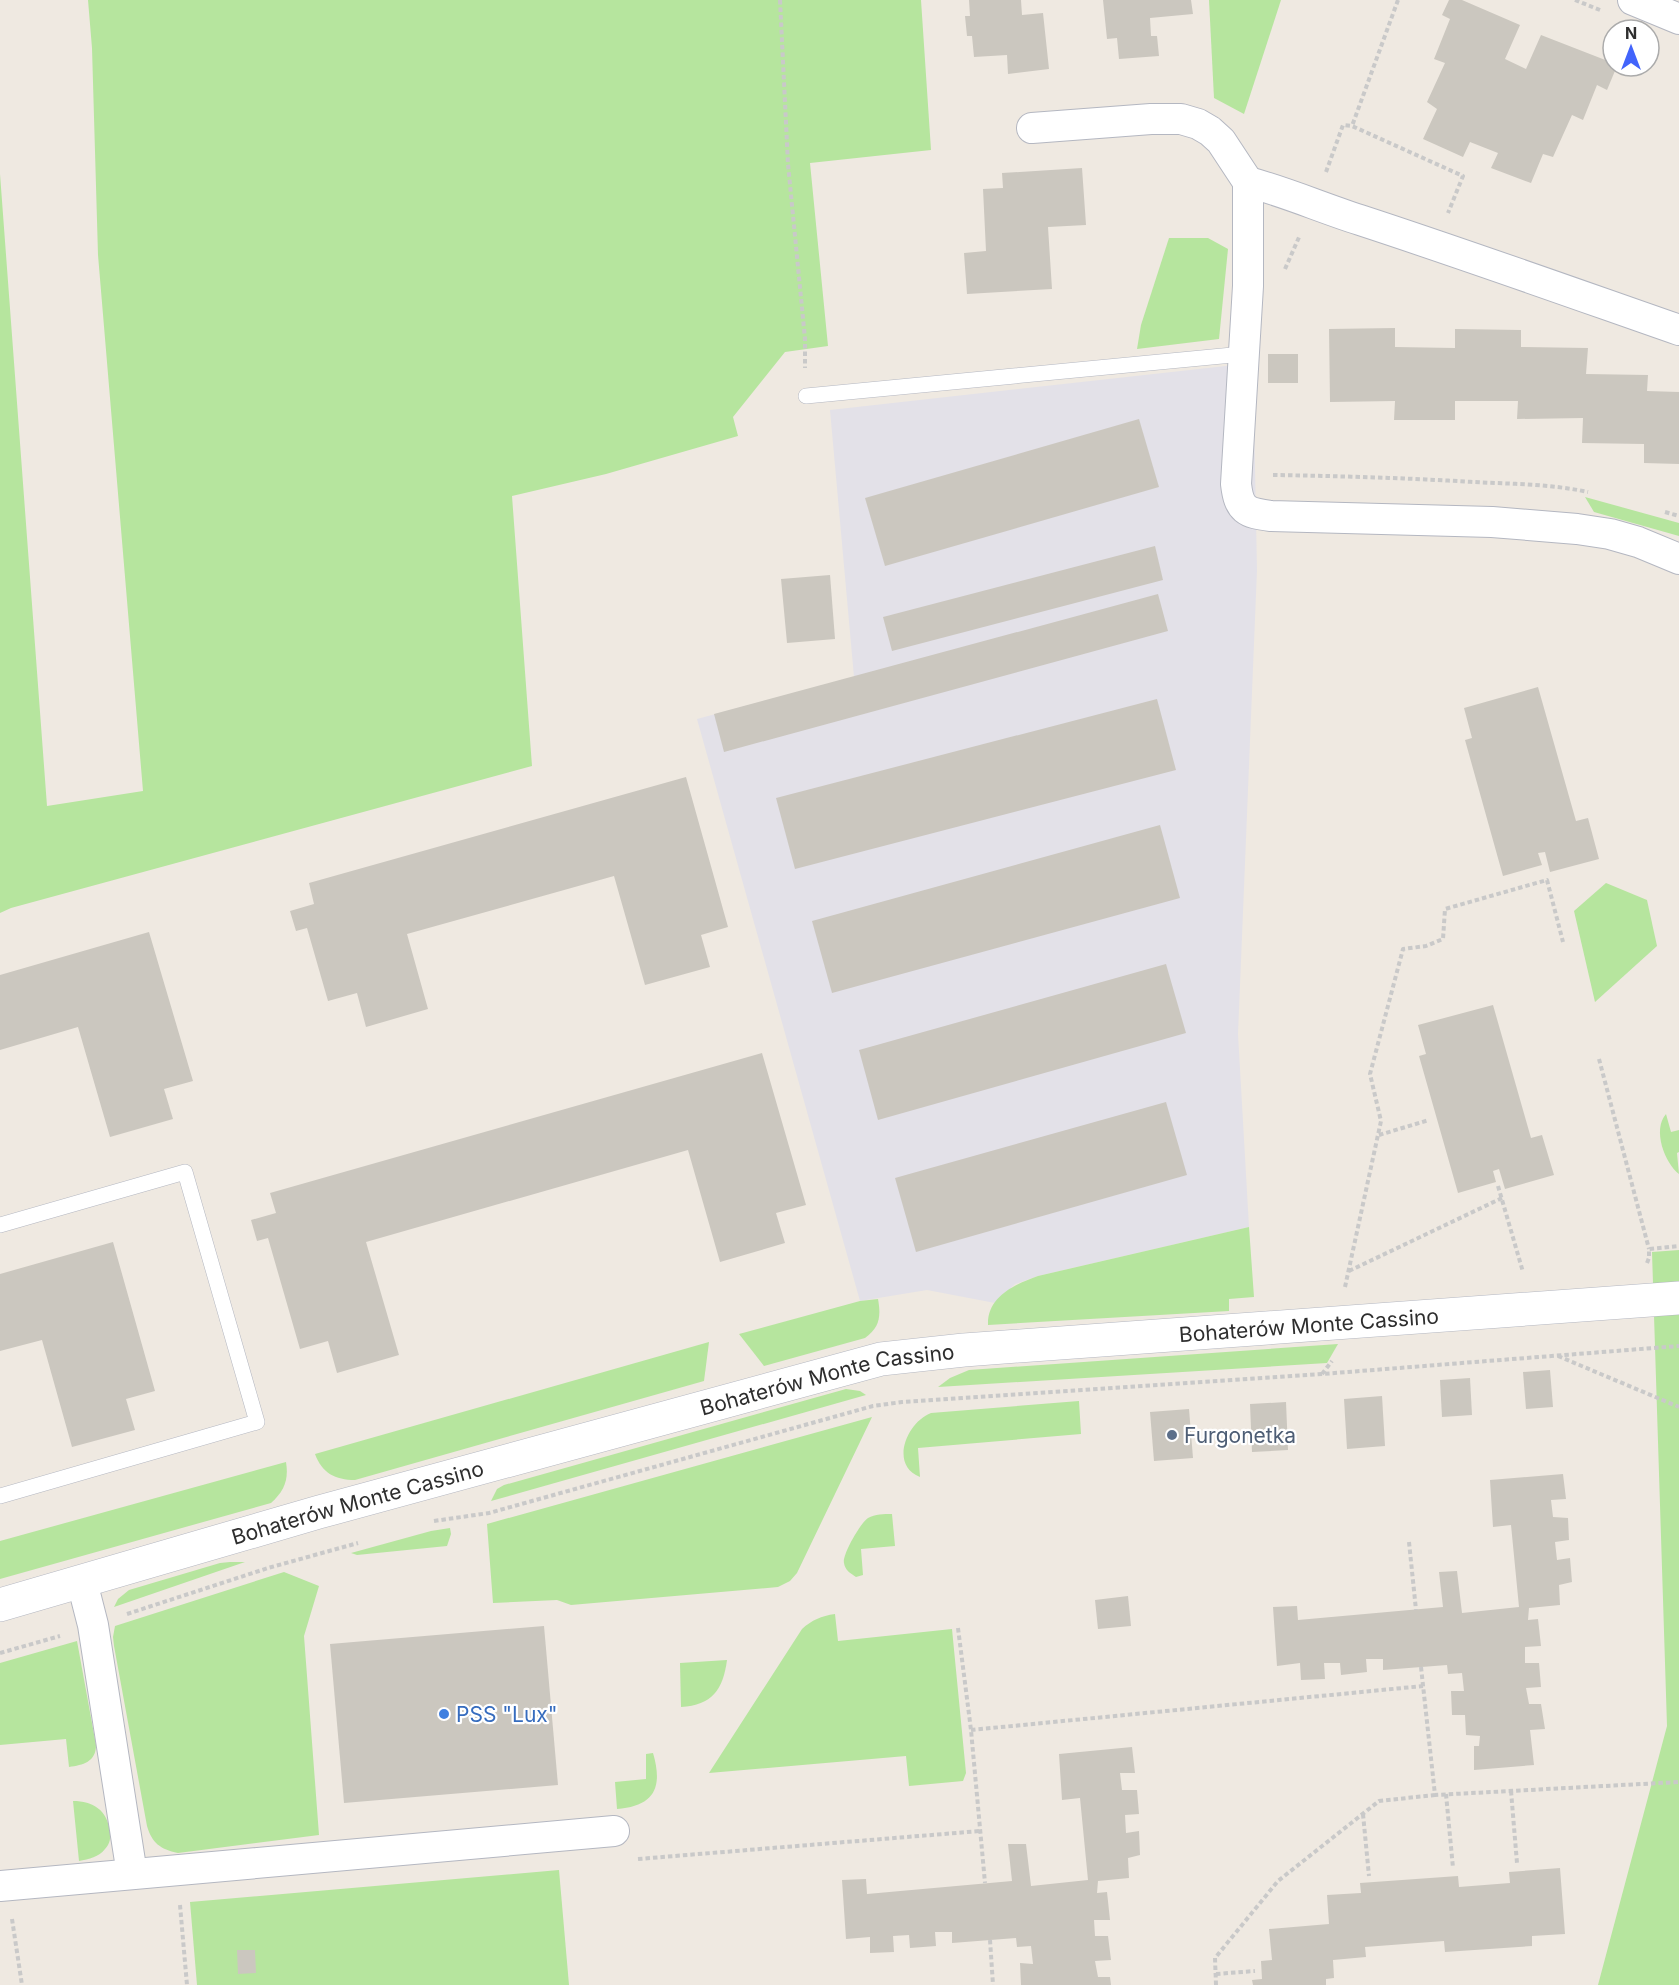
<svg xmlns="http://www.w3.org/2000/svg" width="1679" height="1985" font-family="Inter,sans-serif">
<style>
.industrial{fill:#e3e1e8}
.green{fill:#b6e59e}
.building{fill:#cbc7bf}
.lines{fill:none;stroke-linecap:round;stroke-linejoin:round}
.lane-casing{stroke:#b4b7c1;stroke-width:16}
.street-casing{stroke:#b4b7c1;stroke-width:32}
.secondary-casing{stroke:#b4b7c1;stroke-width:34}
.path{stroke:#c9c9c9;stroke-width:4;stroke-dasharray:4.5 3;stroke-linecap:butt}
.lane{stroke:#fff;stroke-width:15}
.street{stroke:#fff;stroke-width:30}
.secondary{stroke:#fff;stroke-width:33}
.service-dot{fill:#5c6f8a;stroke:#fff;stroke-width:2}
.shop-dot{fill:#3f7fe0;stroke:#fff;stroke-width:2}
.labels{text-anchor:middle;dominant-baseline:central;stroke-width:4.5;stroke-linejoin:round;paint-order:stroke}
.street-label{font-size:21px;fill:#2e2e2e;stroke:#fff}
.service-label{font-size:21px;fill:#4e5e75;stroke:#fff;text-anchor:start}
.shop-label{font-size:21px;fill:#366cbe;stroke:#fff;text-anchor:start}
</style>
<rect width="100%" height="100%" fill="#efe9e1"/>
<polygon class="industrial" points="1253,363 1257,570 1238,1034 1249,1227 1038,1276 1015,1284 995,1303 927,1290 860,1301 697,719 854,677 830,410"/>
<g class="green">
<polygon points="88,0 921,0 931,150 810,163 828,346 785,352 733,417 738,436 606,474 512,496 532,766 11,908 0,913 0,174 47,806 143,791 98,255 92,48"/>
<polygon points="1209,0 1281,0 1244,114 1214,98"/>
<polygon points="1169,238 1208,238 1228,249 1219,339 1137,349 1141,325"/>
<polygon points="1585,497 1679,523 1679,536 1594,512"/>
<polygon points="1606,883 1647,900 1657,946 1595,1002 1574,911"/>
<path d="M1666,1114L1671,1132L1679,1130V1152L1677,1153L1679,1174C1665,1163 1652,1130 1666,1114Z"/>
<path d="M1249,1227L1254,1297L1229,1299V1311L988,1325C987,1296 1016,1284 1038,1276Z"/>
<polygon points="1679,1250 1679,1985 1598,1985 1667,1726 1652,1252"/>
<path d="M878,1299C881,1316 880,1327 865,1338L764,1366L739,1334L860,1301Z"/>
<path d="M709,1342L704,1381L355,1480C335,1480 322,1473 315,1454Z"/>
<polygon points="1338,1344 1327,1363 938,1387 950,1378 969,1370"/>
<polygon points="846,1389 860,1391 866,1395 491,1501 497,1489 504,1485"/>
<path d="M1079,1401L1081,1434L918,1448L920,1477C889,1465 907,1422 931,1413Z"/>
<polygon points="872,1417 797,1573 790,1581 778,1587 571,1605 557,1600 493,1603 487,1524"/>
<path d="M286,1462C289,1480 284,1491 271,1503L0,1579V1541Z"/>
<path d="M892,1514L895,1546L861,1549L863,1575L856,1577C850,1573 845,1570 844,1563C842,1555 861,1522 868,1518C875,1514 884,1514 892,1514Z"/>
<polygon points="450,1528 451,1534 447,1546 357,1555 351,1553 431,1531"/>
<polygon points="230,1562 245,1562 114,1607 118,1599 129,1590 220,1563"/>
<path d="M284,1572L319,1586L304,1636L319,1835L178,1853C160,1849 152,1843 147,1826L114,1646L113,1637L115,1626Z"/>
<path d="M835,1614L838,1641L952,1629L966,1773L963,1781L909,1786L906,1756L709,1773L802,1629C812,1620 821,1616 835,1614Z"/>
<path d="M77,1641L96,1745C96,1762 83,1765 69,1767L66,1739L0,1745V1663Z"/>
<path d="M727,1660C723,1690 712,1705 681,1707L680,1663Z"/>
<path d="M653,1753C663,1787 655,1806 617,1809L615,1782L646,1779V1754Z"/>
<path d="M73,1801C93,1801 107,1810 110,1831C111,1837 110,1844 105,1849C99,1857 89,1859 79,1861Z"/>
<polygon points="559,1870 569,1985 197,1985 190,1902"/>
</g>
<g class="building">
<polygon points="969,0 1021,0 1022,15 1043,13 1049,69 1008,74 1007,55 974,57 972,36 967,36 965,16 970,16"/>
<polygon points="1103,0 1191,0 1193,14 1150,18 1151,36 1157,36 1159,56 1119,59 1117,38 1107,39"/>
<polygon points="1449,0 1462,0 1520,25 1505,59 1526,69 1541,35 1613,63 1613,66 1617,66 1607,90 1597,85 1583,120 1572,115 1553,157 1543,154 1531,183 1491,168 1498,153 1470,142 1463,157 1423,139 1437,109 1427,102 1445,63 1434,59 1450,19 1442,15"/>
<polygon points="1082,168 1086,225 1048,227 1052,289 967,294 964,253 986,251 983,189 1003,188 1002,173"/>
<polygon points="1395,328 1395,347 1455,348 1455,329 1521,330 1521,347 1588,348 1586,374 1648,375 1647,391 1679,392 1679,464 1644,463 1644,444 1582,443 1583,418 1517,419 1518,401 1455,401 1455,420 1394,420 1395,401 1330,402 1329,329"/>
<rect x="1268" y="354" width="30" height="29"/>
<polygon points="1139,419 1159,487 885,566 865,498"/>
<polygon points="1155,546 1163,580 892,651 883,617"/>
<polygon points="830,575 835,639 787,643 781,579"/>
<polygon points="1158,594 1168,631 724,752 714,714"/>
<polygon points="1538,687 1576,821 1588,818 1599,859 1550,872 1545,852 1538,853 1542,865 1503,876 1465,740 1472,738 1464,708"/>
<polygon points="1157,699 1176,770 795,869 776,798"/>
<polygon points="686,777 728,927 701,935 710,967 645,985 614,876 407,934 428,1009 366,1027 357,993 328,1001 307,928 296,931 290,911 314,904 309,883"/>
<polygon points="1160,825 1180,898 832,993 812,921"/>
<polygon points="149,932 193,1081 164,1089 173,1119 110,1137 78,1027 0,1050 0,975"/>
<polygon points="1166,964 1186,1033 878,1120 859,1050"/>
<polygon points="1493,1005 1531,1138 1542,1135 1554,1175 1505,1189 1499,1169 1493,1171 1496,1182 1458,1193 1419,1056 1426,1054 1418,1025"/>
<polygon points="762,1053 806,1205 776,1213 785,1243 720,1262 688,1150 366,1242 399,1355 337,1373 328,1341 300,1349 268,1238 257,1241 251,1220 276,1213 270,1193"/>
<polygon points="1166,1102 1187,1175 916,1252 895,1178"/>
<polygon points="113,1242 155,1391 126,1399 135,1430 72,1447 42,1340 0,1351 0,1274"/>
<polygon points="1550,1370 1553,1407 1526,1409 1523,1372"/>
<polygon points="1470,1378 1472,1415 1442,1417 1440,1380"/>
<polygon points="1382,1396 1385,1446 1347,1449 1344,1399"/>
<polygon points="1286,1402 1288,1450 1252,1452 1250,1404"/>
<polygon points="1189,1409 1193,1458 1154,1461 1150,1412"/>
<polygon points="1563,1474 1566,1499 1551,1500 1553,1517 1568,1518 1569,1540 1555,1542 1557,1560 1570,1558 1572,1582 1559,1585 1560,1605 1529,1608 1528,1620 1538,1619 1541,1646 1525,1647 1525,1663 1539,1663 1541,1687 1526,1688 1529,1704 1541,1704 1545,1729 1530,1730 1534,1765 1474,1770 1474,1746 1479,1746 1480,1736 1466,1735 1465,1715 1452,1715 1451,1691 1464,1691 1462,1673 1448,1674 1447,1665 1383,1670 1383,1659 1366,1659 1367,1672 1341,1675 1340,1663 1324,1663 1325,1679 1301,1680 1300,1663 1277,1666 1273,1607 1297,1606 1298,1620 1443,1607 1439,1572 1457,1571 1462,1613 1519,1607 1511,1525 1493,1527 1490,1480"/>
<polygon points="1128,1596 1131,1626 1098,1629 1095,1600"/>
<polygon points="544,1626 558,1785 344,1803 330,1644"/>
<polygon points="1132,1747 1135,1773 1120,1773 1122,1790 1137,1790 1139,1814 1125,1815 1126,1833 1139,1831 1140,1855 1128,1858 1129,1878 1098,1881 1097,1893 1107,1892 1110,1920 1094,1920 1095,1936 1108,1936 1111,1960 1095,1961 1098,1977 1110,1977 1111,1985 1021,1985 1020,1963 1033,1964 1031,1946 1017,1947 1016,1938 952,1943 952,1932 935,1932 936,1946 910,1948 909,1935 893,1936 894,1952 870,1953 870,1937 846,1939 842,1880 866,1879 867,1894 1012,1881 1008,1844 1026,1844 1031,1886 1088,1880 1080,1798 1062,1800 1059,1754"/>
<polygon points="1560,1868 1565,1934 1532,1936 1532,1946 1445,1952 1444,1941 1365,1947 1366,1957 1333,1960 1334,1978 1326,1979 1326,1985 1253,1985 1252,1980 1262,1979 1261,1961 1272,1960 1269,1929 1329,1924 1327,1895 1361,1893 1360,1883 1458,1876 1459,1887 1510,1883 1509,1872"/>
<polygon points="237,1950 255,1950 256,1973 238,1974"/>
</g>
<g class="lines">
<g class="lane-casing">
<g id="lane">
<polyline points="806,396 1243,354"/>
<polyline points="0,1225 185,1172 257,1422 0,1496"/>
</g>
</g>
<g class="street-casing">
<g id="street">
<polyline points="1633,0 1679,19"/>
<path d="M1032,128L1151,119H1181L1198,124L1210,131L1221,141L1248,182V286L1236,484C1239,510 1246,513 1271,516L1492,522L1577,529L1610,534L1638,542L1679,559"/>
<path d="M1248,182C1286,192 1322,208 1360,220C1467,255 1573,293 1679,330"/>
<polyline points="82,1582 93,1625 132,1874"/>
<polyline points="0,1886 614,1831"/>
</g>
</g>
<g class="secondary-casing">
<g id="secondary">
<path id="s1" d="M0,1605L319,1512L881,1359L964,1350L1679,1298"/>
</g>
</g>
<g class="path">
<polyline points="780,0 788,164 805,339 805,368"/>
<polyline points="1398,0 1352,126 1463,176 1448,213"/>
<polyline points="1575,0 1600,10"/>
<polyline points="1326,172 1343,125 1352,126"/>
<polyline points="1285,269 1300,235"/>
<path d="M1273,475C1340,476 1407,478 1474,482C1512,484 1551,484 1588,492"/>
<polyline points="1665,512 1679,516"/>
<polyline points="1599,1059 1649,1249"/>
<polyline points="1379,1135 1429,1120"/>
<polyline points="1498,1186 1523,1272"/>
<polyline points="1647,1263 1649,1258 1649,1249 1679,1246"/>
<polyline points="1349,1271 1502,1198"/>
<polyline points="1345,1287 1381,1121 1370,1074 1403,949 1426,946 1443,939 1445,909 1547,880 1563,942"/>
<polyline points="1558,1356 1679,1407"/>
<polyline points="1322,1374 1332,1361"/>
<polyline points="434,1521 489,1513 873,1406 902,1402 1322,1374 1679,1346"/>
<polyline points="1409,1542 1416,1610"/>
<polyline points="127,1614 268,1568 358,1543"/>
<polyline points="958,1628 971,1730 985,1883"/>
<polyline points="0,1653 60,1636"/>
<polyline points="1421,1667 1435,1795 1679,1782"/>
<polyline points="971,1730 1423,1686"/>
<polyline points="1511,1791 1517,1863"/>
<polyline points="1446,1794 1453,1868"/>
<polyline points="1363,1814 1369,1876"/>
<polyline points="638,1859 980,1831"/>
<polyline points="180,1905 187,1985"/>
<polyline points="12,1919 22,1985"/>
<polyline points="990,1940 993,1985"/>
<polyline points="1216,1974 1255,1971"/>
<polyline points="1216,1985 1215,1958 1278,1881 1379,1801 1435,1795"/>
</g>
<use href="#lane" class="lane"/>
<use href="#street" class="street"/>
<use href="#secondary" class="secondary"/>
</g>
<circle class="service-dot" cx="1172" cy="1435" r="6"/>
<circle class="shop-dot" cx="444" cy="1714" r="6"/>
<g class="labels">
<g class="street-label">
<text stroke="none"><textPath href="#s1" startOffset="1344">Bohaterów Monte Cassino</textPath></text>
<text stroke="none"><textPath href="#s1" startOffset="858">Bohaterów Monte Cassino</textPath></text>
<text stroke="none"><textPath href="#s1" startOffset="372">Bohaterów Monte Cassino</textPath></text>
</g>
<g class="service-label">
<text x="1184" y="1435">Furgonetka</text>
</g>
<g class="shop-label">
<text x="456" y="1714">PSS "Lux"</text>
</g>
</g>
<g transform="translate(1631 48)"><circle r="28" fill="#ffffff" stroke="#ababab" stroke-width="1.5"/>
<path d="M0-4.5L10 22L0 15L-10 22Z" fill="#4264fb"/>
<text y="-9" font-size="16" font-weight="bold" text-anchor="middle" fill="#2e2e2e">N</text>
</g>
</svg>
